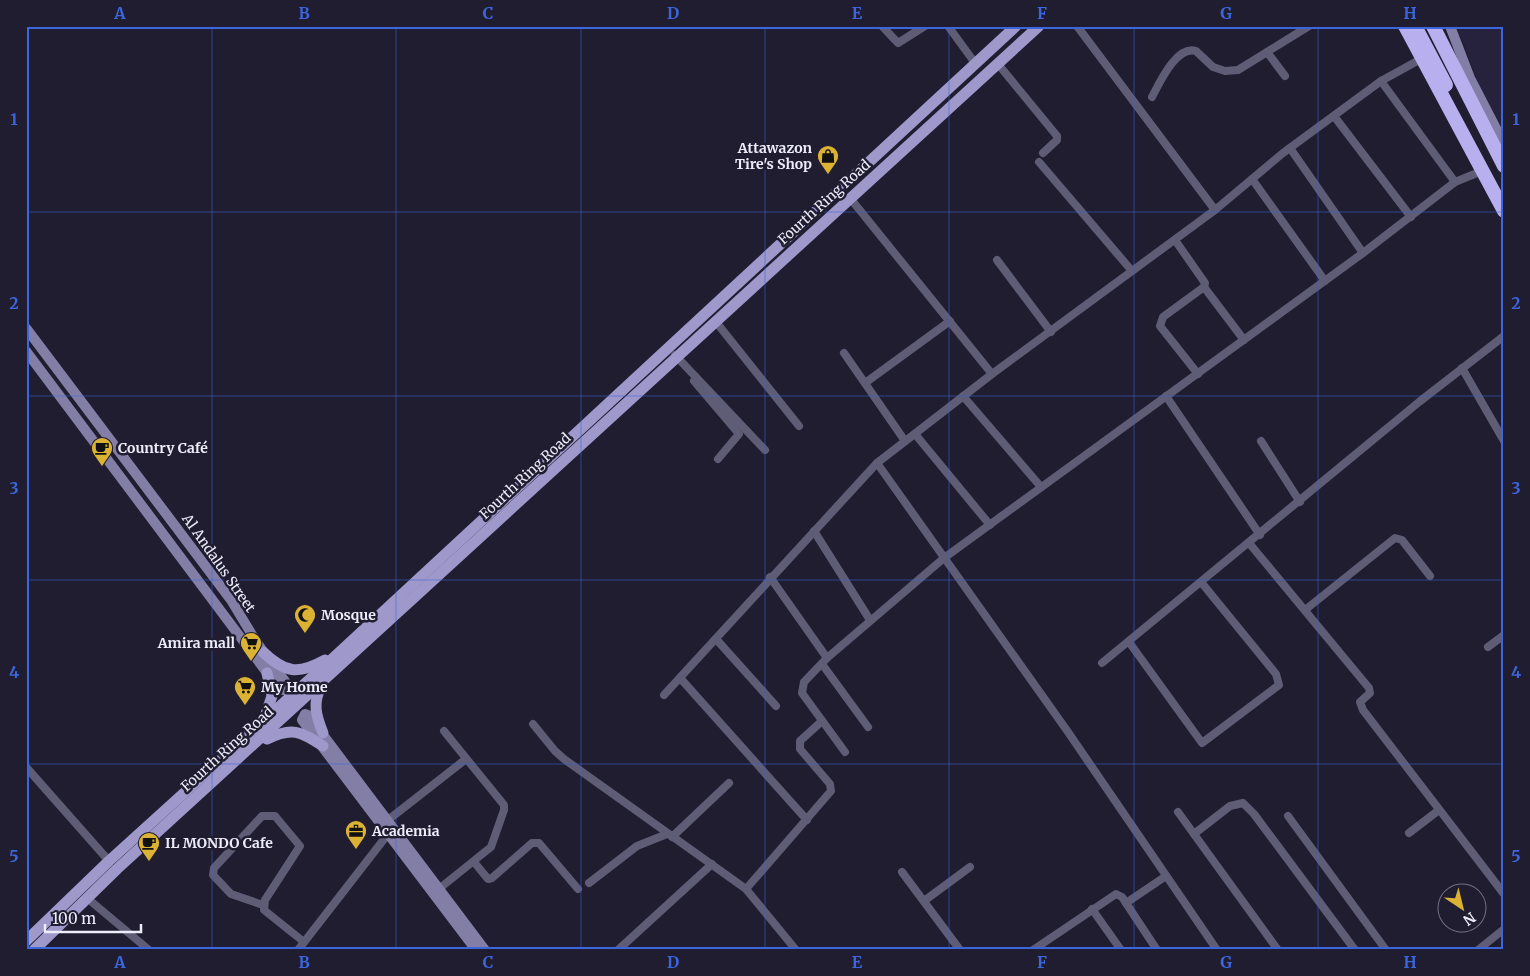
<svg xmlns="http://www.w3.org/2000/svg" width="1530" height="976" font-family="Merriweather,serif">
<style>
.built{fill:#26213c}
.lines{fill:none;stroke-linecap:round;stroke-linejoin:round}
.street{stroke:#5f5c75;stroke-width:8}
.secondary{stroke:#837ea6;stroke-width:10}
.primary{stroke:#9e98cb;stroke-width:11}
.highway{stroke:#b7afee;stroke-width:14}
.grid{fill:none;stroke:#3c66dd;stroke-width:1;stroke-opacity:0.55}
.labels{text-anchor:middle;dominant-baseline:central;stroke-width:5;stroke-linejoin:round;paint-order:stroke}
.poi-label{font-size:14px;font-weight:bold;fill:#edecfa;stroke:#201d31;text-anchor:start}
.street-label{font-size:14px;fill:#edecfa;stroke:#201d31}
.neatline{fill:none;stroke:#3c66dd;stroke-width:2}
.grid-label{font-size:16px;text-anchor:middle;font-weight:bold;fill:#3c66dd}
</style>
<rect width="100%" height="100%" fill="#201d31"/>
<polygon class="built" points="1457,26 1504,26 1504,140 1490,114"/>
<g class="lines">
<g class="street">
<polyline points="882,26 898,43 925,26"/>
<polyline points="948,26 975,63"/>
<polyline points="1077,26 1215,210"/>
<polyline points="1267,52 1285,76"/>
<polyline points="998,64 1057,136 1057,140 1043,153"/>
<polyline points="1381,81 1455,182"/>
<path d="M1152,97C1159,84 1176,45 1196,51L1213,67L1225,71L1238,70L1309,26"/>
<polyline points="1334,116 1411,217"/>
<polyline points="1290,148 1363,253"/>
<polyline points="1039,162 1132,271"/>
<polyline points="1252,179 1325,281"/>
<polyline points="850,198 992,374"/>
<polyline points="1175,240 1205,283 1204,287 1163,317 1160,326 1198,374"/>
<polyline points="997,260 1051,332"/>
<polyline points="1204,287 1244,340"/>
<polyline points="716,322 799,426"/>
<polyline points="844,353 905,441"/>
<polyline points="675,355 765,450"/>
<polyline points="1462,368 1504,441"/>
<polyline points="694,381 739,434 718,459"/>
<polyline points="865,383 950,321"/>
<polyline points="963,396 1041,487"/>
<polyline points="1166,396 1260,535"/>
<polyline points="915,434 990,525"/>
<polyline points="1261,441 1300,502"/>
<polyline points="877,463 1068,732 1217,950"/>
<polyline points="814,531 870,620"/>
<polyline points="1249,543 1369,688 1370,693 1360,702 1363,710 1504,894"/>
<polyline points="770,577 827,658"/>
<polyline points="1305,610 1395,538 1402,540 1430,576"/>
<polyline points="716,639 776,706"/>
<polyline points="1129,642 1202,743 1279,685 1276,674 1201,582"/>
<polyline points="1488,647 1504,635"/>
<polyline points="1102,663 1419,402 1504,336"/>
<polyline points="822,664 868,727"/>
<polyline points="681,679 807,820"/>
<polyline points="664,695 877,463 992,374 1215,210 1283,153 1381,81 1421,59"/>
<polyline points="533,724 555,751 564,759 746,889 796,950"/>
<polyline points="845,752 802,693 804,682 827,658 944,558 1363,253 1455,182 1482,171"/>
<polyline points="26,767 109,861"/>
<polyline points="1178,812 1278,950"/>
<polyline points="1288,816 1386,950"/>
<polyline points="388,820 466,759"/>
<polyline points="1409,833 1439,810"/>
<polyline points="1194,834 1230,806 1243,803 1254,814 1355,950"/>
<polyline points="672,837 729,783"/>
<polyline points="474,862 488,879 492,878 532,843 539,843 578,889"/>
<polyline points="902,872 960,950"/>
<polyline points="589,883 637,846 667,834"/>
<polyline points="440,888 491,847 504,810 504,805 444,731"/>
<polyline points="746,889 831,791 830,784 800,749 800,741 822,721"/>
<polyline points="87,898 149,950"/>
<polyline points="924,901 970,867"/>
<polyline points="1126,903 1166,876"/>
<polyline points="263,905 231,894 213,875 214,868 262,816 275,816 300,846 265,900 264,910 304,942"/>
<polyline points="1092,909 1121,950"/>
<polyline points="298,950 388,834"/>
<polyline points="618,950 712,864"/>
<polyline points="1033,950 1116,894 1122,897 1157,950"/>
<polyline points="1478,950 1504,929"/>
</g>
<g class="secondary">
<polyline points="1450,26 1470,78 1504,144"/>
<polyline points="26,328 231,600 257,643 287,684 285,690 280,690 26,351"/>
<polyline points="476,950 302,720 305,714 308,715 485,950"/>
</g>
<g class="primary">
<path d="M263,652C285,673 298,675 325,660"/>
<path d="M322,685C312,702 316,716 323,733"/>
<polyline points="265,717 272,696 267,673"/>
<path d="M267,739C292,727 300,731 323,746"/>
<polyline points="26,941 109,861 331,660 1016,26"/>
<polyline points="34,950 117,869 1039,26"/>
</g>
<g class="highway">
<polyline points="1405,26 1504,211"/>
<polyline points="1415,26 1446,85"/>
<polyline points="1433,26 1504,166"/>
</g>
</g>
<path class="grid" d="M212,26V950M396,26V950M581,26V950M765,26V950M949,26V950M1134,26V950M1318,26V950M26,212H1504M26,396H1504M26,580H1504M26,764H1504"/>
<defs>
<g id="shop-pin" transform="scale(1.125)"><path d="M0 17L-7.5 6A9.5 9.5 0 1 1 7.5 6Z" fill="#dbb233" stroke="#201d31"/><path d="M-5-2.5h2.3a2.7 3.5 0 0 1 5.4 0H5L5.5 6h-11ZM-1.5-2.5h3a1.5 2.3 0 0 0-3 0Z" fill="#111"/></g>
<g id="cafe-pin" transform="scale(1.125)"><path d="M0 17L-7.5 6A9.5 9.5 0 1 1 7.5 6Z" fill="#dbb233" stroke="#201d31"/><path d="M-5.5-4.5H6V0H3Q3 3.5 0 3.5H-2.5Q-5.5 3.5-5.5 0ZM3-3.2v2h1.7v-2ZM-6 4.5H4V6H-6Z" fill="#111"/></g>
<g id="mosque-pin" transform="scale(1.125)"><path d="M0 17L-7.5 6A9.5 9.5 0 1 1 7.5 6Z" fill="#dbb233" stroke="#201d31"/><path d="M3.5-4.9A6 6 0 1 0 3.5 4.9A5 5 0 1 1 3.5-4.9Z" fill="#111"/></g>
<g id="supermarket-pin" transform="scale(1.125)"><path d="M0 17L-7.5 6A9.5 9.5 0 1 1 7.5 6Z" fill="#dbb233" stroke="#201d31"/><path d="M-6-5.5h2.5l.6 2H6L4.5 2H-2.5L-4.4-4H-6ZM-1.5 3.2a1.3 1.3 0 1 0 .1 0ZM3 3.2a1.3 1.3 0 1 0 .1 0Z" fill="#111"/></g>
<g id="office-pin" transform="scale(1.125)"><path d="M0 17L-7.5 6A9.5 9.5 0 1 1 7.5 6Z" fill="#dbb233" stroke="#201d31"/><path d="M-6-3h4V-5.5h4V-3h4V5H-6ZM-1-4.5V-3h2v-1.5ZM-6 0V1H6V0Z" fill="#111"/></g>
</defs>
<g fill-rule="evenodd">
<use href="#shop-pin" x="828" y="156"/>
<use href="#cafe-pin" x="102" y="448"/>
<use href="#mosque-pin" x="305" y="615"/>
<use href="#supermarket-pin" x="251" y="643"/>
<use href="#supermarket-pin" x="245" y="687"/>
<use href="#office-pin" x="356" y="831"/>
<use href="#cafe-pin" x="149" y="843"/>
</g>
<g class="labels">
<g class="poi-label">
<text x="812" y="148" text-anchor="end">Attawazon<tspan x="812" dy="16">Tire's Shop</tspan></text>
<text x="118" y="448">Country Café</text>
<text x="321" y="615">Mosque</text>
<text x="235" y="643" text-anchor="end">Amira mall</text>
<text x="261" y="687">My Home</text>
<text x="372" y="831">Academia</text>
<text x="165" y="843">IL MONDO Cafe</text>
</g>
<g class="street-label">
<text transform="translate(824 202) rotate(-42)">Fourth Ring Road</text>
<text transform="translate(525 476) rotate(-43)">Fourth Ring Road</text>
<text transform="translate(219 563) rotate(55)">Al Andalus Street</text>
<text transform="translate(227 749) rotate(-42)">Fourth Ring Road</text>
</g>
</g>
<rect width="1530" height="976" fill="none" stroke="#201d31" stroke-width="55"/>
<g transform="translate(1462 908) rotate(145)"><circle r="24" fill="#201d31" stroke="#727081"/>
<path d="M0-4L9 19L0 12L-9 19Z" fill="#dbb233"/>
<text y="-8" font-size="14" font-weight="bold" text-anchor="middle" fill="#edecfa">N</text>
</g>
<path d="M45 924v8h96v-8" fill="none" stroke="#edecfa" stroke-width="2.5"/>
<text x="52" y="924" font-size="15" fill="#edecfa" stroke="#201d31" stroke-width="4" paint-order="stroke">100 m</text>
<rect x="28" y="28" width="1474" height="920" class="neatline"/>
<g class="grid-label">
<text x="120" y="19">A</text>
<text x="304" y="19">B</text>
<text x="488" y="19">C</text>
<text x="673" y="19">D</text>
<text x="857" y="19">E</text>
<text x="1042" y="19">F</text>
<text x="1226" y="19">G</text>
<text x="1410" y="19">H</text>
<text x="14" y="125">1</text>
<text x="1516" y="125">1</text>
<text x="14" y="309">2</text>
<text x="1516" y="309">2</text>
<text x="14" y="494">3</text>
<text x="1516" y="494">3</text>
<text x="14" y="678">4</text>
<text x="1516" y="678">4</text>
<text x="14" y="862">5</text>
<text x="1516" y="862">5</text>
<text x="120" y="968">A</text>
<text x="304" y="968">B</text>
<text x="488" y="968">C</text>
<text x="673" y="968">D</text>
<text x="857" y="968">E</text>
<text x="1042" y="968">F</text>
<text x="1226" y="968">G</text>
<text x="1410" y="968">H</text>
</g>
</svg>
